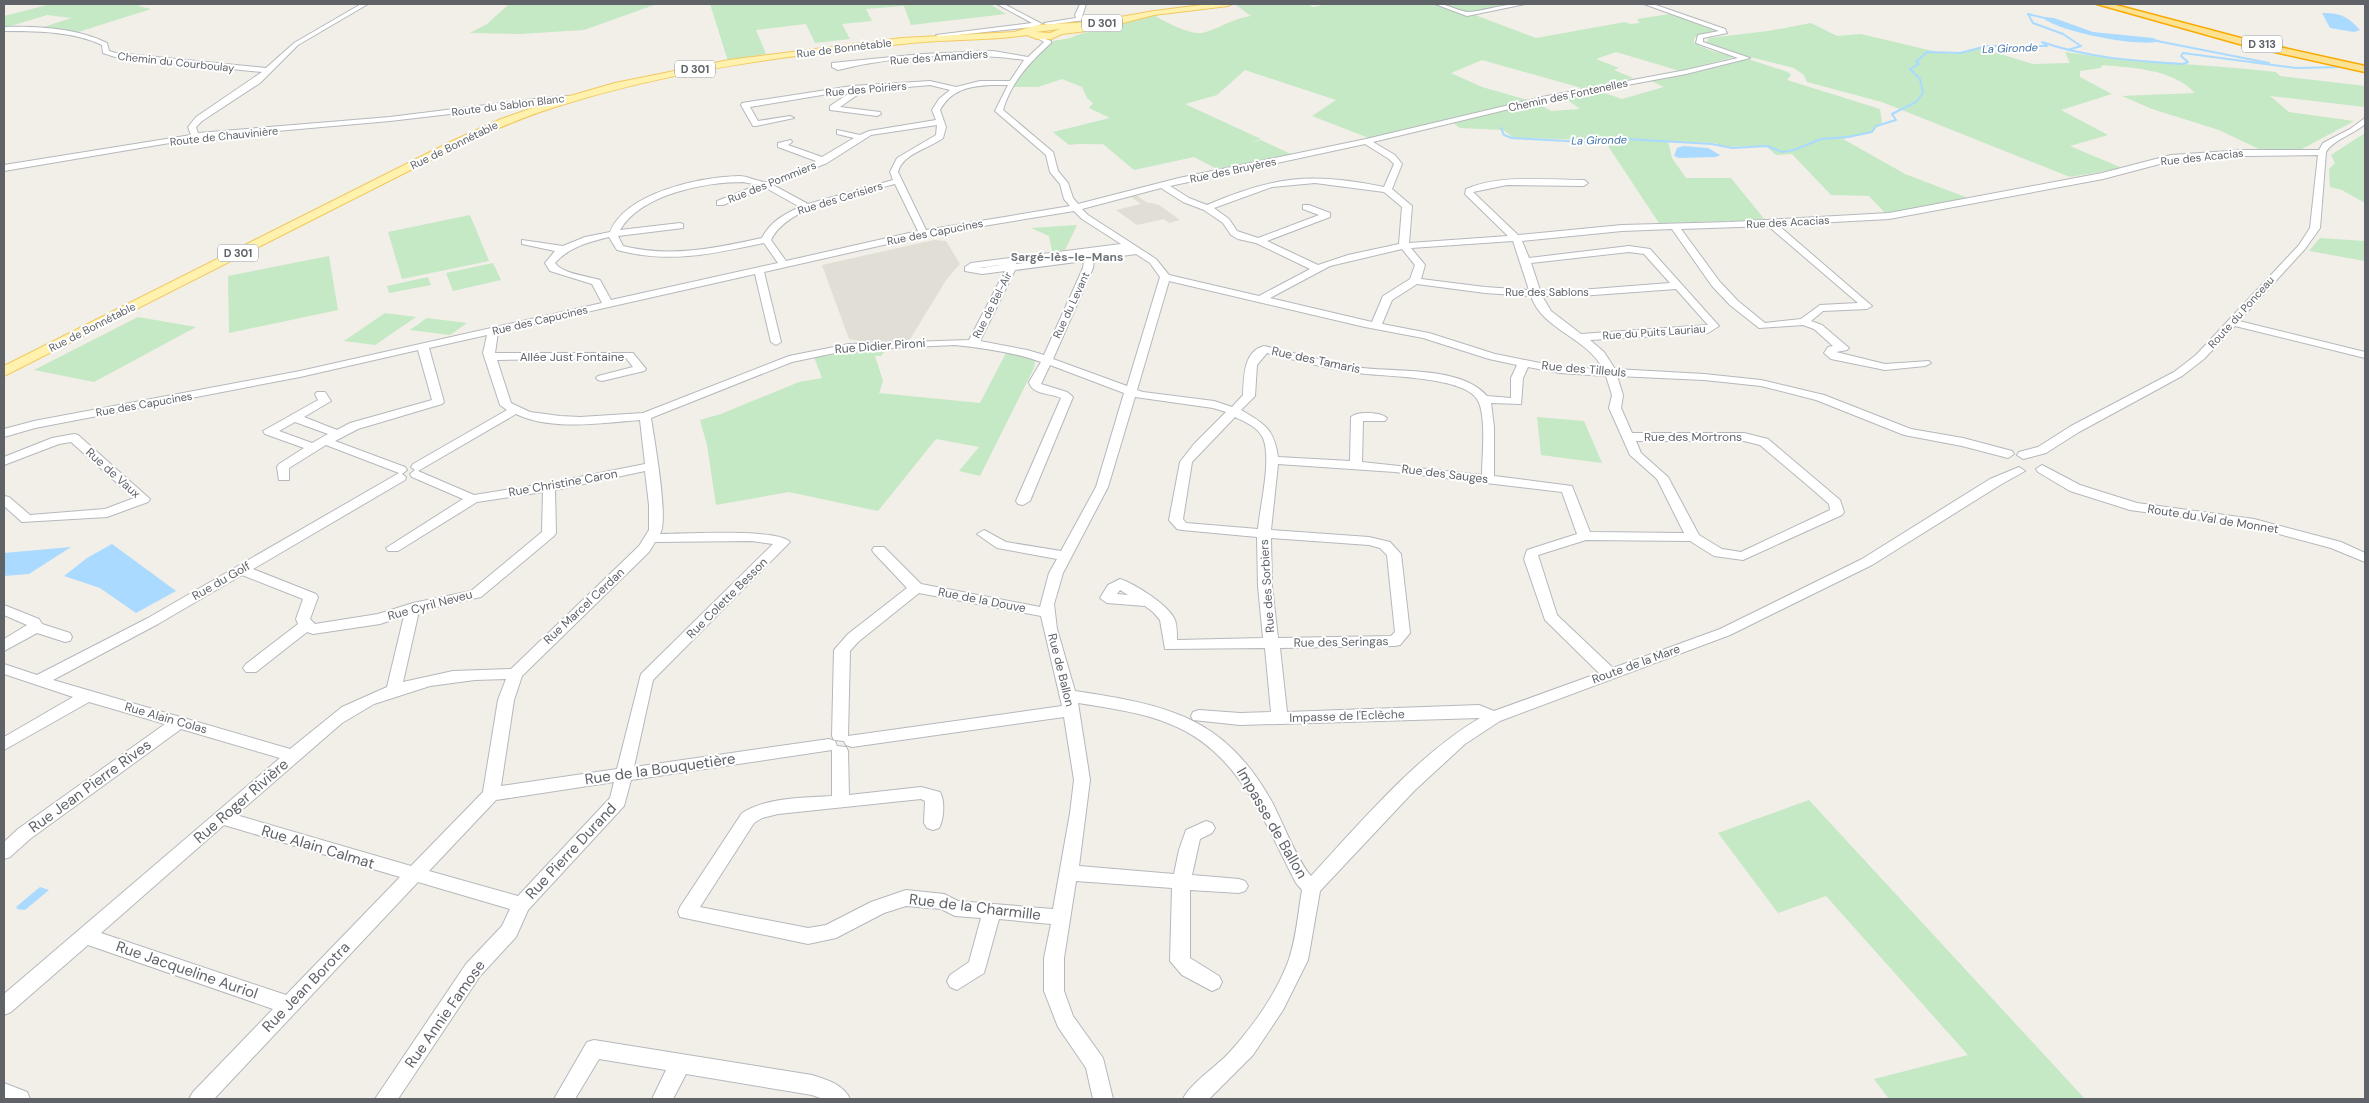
<svg xmlns="http://www.w3.org/2000/svg" width="2369" height="1103" font-family="'DM Sans',sans-serif">
<style>
.education{fill:#e1ded6}
.green{fill:#c5e8c5}
.water{fill:#aadaff}
.lines{fill:none;stroke-linecap:round;stroke-linejoin:round}
.stream{stroke:#aadaff;stroke-width:2}
.minor-casing{stroke:#b5b8bc;stroke-width:2}
.major-casing{stroke:#f2c960;stroke-width:2}
.highway-casing{stroke:#f9ab00;stroke-width:3}
.minor{fill:#fff;fill-rule:evenodd}
.major{fill:#fff2af;fill-rule:evenodd}
.highway{fill:#fde293;fill-rule:evenodd}
.labels{text-anchor:middle;dominant-baseline:central;stroke-width:4;stroke-linejoin:round;paint-order:stroke}
.shield{fill:#fff;stroke:#8f9295;stroke-width:1}
.shield-label{font-size:11px;font-weight:bold;fill:#5f6368}
.far-street-label{font-size:11px;fill:#5f6368;stroke:#fff}
.far-water-label{font-size:11px;font-style:italic;fill:#4174aa;stroke:#fff}
.far-quarter-label{font-size:12px;font-weight:bold;fill:#70757a;stroke:#fff}
.street-label{font-size:12px;fill:#5f6368;stroke:#fff}
.near-street-label{font-size:15px;fill:#5f6368;stroke:#fff}
</style>
<rect width="100%" height="100%" fill="#f1efe8"/>
<g class="education">
<polygon points="1135,194 1146,202 1159,205 1180,220 1169,223 1164,219 1137,225 1116,210 1141,204 1130,196"/>
<polygon points="934,240 946,241 960,264 946,280 909,341 865,342 849,339 822,265"/>
</g>
<g class="green">
<polygon points="51,4 147,4 138,6 151,9 75,33 40,28 72,18 47,15 4,28 4,16"/>
<polygon points="657,4 584,30 520,34 470,33 487,24 508,5"/>
<polygon points="710,4 990,4 1006,14 911,25 904,6 866,9 872,21 842,24 850,39 815,43 806,24 756,30 766,54 728,61"/>
<path d="M1251,4H1308L1313,7L1328,4H1528L1475,15L1536,38L1625,22L1630,24L1640,23L1637,19L1670,14L1716,30L1694,38V43L1709,50L1734,57L1680,71L1616,52L1596,59L1619,68L1614,70L1633,78L1585,89L1482,60L1451,73L1482,87L1528,100L1369,138L1312,116L1336,100L1245,70L1217,95L1185,104L1261,139L1250,143L1261,140L1291,154L1217,169L1194,157L1134,170L1103,144C1090,145 1081,143 1069,145L1053,132L1110,118L1089,108L1093,103L1087,98L1082,87L1062,79L1038,87H1007C1016,72 1028,50 1046,43C1056,39 1066,41 1077,35L1154,15C1164,22 1191,35 1202,33C1219,29 1233,18 1251,16L1236,5Z"/>
<path d="M1811,23L1837,36L1861,34L1937,52L1952,54L1980,48L2033,64L2070,63L2065,52C2135,63 2206,64 2276,72L2280,76L2365,86V107L2270,96L2289,112L2354,121L2302,149L2261,150L2219,130L2152,109L2122,96L2195,93C2172,69 2135,68 2103,65L2100,68L2080,71V77L2112,94L2061,110L2108,135L2070,146L2122,168L2070,177L1882,102L1807,82L1804,75L1794,68L1710,47L1707,42L1709,38L1768,31Z"/>
<polygon points="1748,59 1788,72 1791,75 1787,80 1880,109 1882,122 1873,131 1843,139 1905,174 1968,198 1886,214 1869,196 1831,195 1792,154 1776,155 1766,146 1721,147 1716,143 1668,141 1672,158 1686,178 1731,178 1765,220 1659,223 1604,140 1514,138 1503,130 1460,128 1453,123 1535,102 1551,111 1580,109 1562,96 1599,91 1622,99 1664,87 1647,79 1693,73"/>
<polygon points="2365,133 2365,203 2342,190 2330,187 2329,169 2335,163 2331,155"/>
<polygon points="470,215 489,261 402,279 388,232"/>
<polygon points="1077,225 1065,250 1052,251 1049,236 1031,228"/>
<polygon points="2320,238 2365,241 2365,261 2309,251"/>
<polygon points="329,256 338,310 229,333 228,276"/>
<polygon points="493,263 501,280 453,291 446,273"/>
<polygon points="428,277 431,285 389,293 387,286"/>
<polygon points="385,313 416,317 375,345 344,341"/>
<polygon points="138,317 196,327 94,382 34,370"/>
<polygon points="427,318 467,323 450,335 410,330"/>
<polygon points="887,348 881,356 875,356 883,381 879,393 980,403 1006,353 1035,361 1034,368 980,476 959,471 979,447 936,439 878,511 789,492 716,505 707,445 700,420 721,414 799,382 822,378 814,357"/>
<polygon points="1537,417 1584,421 1602,463 1541,455"/>
<polygon points="1809,800 2085,1099 1889,1099 1874,1079 1968,1055 1826,896 1778,913 1718,833"/>
</g>
<g class="water">
<path d="M2322,13C2339,12 2349,17 2360,30L2354,32L2330,28Z"/>
<path d="M2042,17L2054,18L2093,32L2153,38L2160,41C2140,48 2055,31 2042,17Z"/>
<polygon points="1683,146 1708,148 1720,155 1716,157 1679,158 1674,156 1677,148"/>
<polygon points="112,544 176,591 136,613 100,588 64,576 87,558"/>
<polygon points="71,547 29,574 4,576 4,553"/>
<polygon points="40,887 49,890 25,910 16,909 18,908 16,907"/>
</g>
<g class="lines">
<g class="stream">
<polyline points="2049,19 2028,14 2033,23 2063,34 2081,46 2068,50"/>
<polyline points="2157,41 2269,63"/>
<path d="M1501,128L1504,135L1512,138L1586,142L1609,138L1712,144L1732,148L1767,146L1782,152L1794,150L1821,139L1848,137L1872,132L1876,126L1896,120L1892,114L1916,102L1923,93L1920,79L1910,69L1919,64L1916,62L1927,52L1960,53L1987,46H2047L2042,42C2088,58 2135,61 2183,64L2188,62L2181,56L2183,53L2296,68L2345,67"/>
</g>
<g class="minor-casing">
<g id="minor">
<path d="M361,4H368L298,45L260,83L202,121L196,127L198,133L390,117L550,97L571,96L575,98L571,100L390,121L199,138L4,171V165L191,135L188,127L196,117L262,72L115,57L103,53L102,45C73,31 35,31 4,31V27C37,26 77,28 107,43L109,51L116,53L266,68L294,43Z"/>
<polygon points="997,4 1004,4 1042,24 1033,27 939,37 936,35 1032,23"/>
<polygon points="1080,4 1086,4 1082,17 1104,15 1107,17 1047,25 1044,23 1076,18 1075,15"/>
<path d="M1435,4C1447,3 1458,12 1470,12C1488,10 1506,3 1525,4L1467,16Z"/>
<path d="M1644,4H1653L1725,29L1727,33L1703,38V42L1750,58L1686,74L1547,100L1373,142L1395,155L1402,164L1392,189L1412,206L1409,243L1508,236L1465,194L1466,189C1502,174 1545,180 1584,180L1588,183L1584,186L1507,185L1473,192L1518,235L1622,225L1730,222L1889,213L2102,173L2171,155L2244,150H2319L2323,143L2350,129L2365,118V124C2354,134 2333,140 2326,152L2320,228L2305,249L2239,321L2365,352V358L2235,326L2204,359L2182,376L2079,432L2046,453L2023,459L2017,455L2019,452L2038,447L2071,426L2174,372L2196,355L2299,245L2310,228L2318,155L2244,156L2171,161L2103,179L1889,219L1778,225L1872,306L1867,309L1823,311L1811,321L1822,325L1849,348L1847,350L1836,352L1885,364L1929,361L1931,363L1925,366L1885,370L1831,359L1824,353L1828,347L1833,346L1814,329L1803,325L1759,328L1730,305L1712,286L1672,229L1622,231L1522,241L1529,258L1629,246L1650,249L1719,326L1708,333L1590,340L1604,352L1615,369L1704,374L1761,380L1824,395L1911,429L1963,438L2012,451L2014,454L2008,458L1962,446L1904,435L1816,400L1761,386L1704,380L1617,376L1623,395L1621,408L1632,433H1744L1768,439L1840,500L1844,512L1842,515L1743,560L1714,556L1690,541L1586,540L1538,555L1557,615L1613,668L1720,629L1862,559L1990,479L2019,467L2025,471L2000,485L1872,565L1730,635L1500,721L1465,744L1414,791L1320,891L1308,960L1283,1010L1253,1055L1209,1099H1183C1190,1084 1214,1068 1227,1055C1251,1029 1275,996 1288,962C1296,940 1298,914 1302,890L1296,883C1264,822 1239,751 1170,724C1141,712 1109,708 1078,703L1090,780L1079,866L1174,874L1179,850L1186,830L1206,821L1212,823L1215,828L1212,833L1200,839L1192,875L1239,879L1245,881L1248,886L1245,891L1239,893L1190,890V958L1219,976L1222,982L1219,988L1212,991L1182,975L1170,961L1172,888L1076,881L1064,958V991L1073,1016L1103,1058L1113,1099H1093L1086,1068L1058,1027L1044,991V958L1051,924L999,919L984,973L957,990L950,987L947,981L950,975L969,962L981,918L955,916L941,909L906,906L884,913L836,938L808,944L680,917L678,912L680,907L742,813C768,797 802,798 832,796V750L631,780L624,806L528,910L516,937L480,976L398,1099H375L466,964L502,926L510,909L418,882L214,1099H189L193,1092L273,1009L88,945L11,1012L4,1015V994L280,758L181,729L30,839L10,857L4,859V842L18,829L165,724L89,702L4,750V737L73,697L4,674V664L37,675L148,618L399,473L326,445L289,468V480H279L277,467L279,464L304,448L265,434L263,431L318,400L315,394L317,392H325L331,401L304,417L337,430L350,423L432,400L418,350L300,377L35,428L4,437V429L34,421L300,371L602,303L592,284L550,271L545,263L555,251L522,244V240L563,246L585,237L610,232C626,192 701,177 739,176C748,176 758,182 766,182C773,181 808,165 816,161L778,147V143L791,140L792,142L788,145L822,157L854,138L837,134V130L860,135L869,131L936,120L932,110L939,99L950,90L930,85L863,91L840,107L880,112L881,114L877,116L830,110V106L854,90H852L750,107L758,121L790,116L794,118L756,126H753L741,105L742,103L852,86L930,81L956,87L980,81H1010L1024,60C966,51 894,56 838,70L832,67V63L922,54L993,51L1028,57L1044,42L1037,38V36L1051,41V43C1030,62 1011,82 1003,110L1053,152L1058,171L1068,183L1073,198L1078,204L1179,178L1366,139L1547,96L1686,70L1738,58L1696,43L1698,35L1719,31ZM991,85H1008L995,111L1046,155L1050,172L1060,184L1064,199L1070,206L926,230L898,172C903,153 929,149 943,138L946,127L940,110C951,90 969,86 991,85ZM937,125L936,135L897,158L890,172L893,180L808,204L773,185L827,163L871,135ZM1365,144L1389,159L1394,164L1384,187C1311,172 1275,176 1207,205L1189,198L1170,186ZM743,182L758,185L717,201V205H723L766,188L800,207C784,214 770,222 762,238C716,248 671,258 623,246L618,236L683,228V224L680,223L620,230C641,194 705,182 743,182ZM1315,183L1384,192L1402,207L1399,244L1348,255L1318,265L1267,241L1330,217V213L1309,205H1303V209L1319,215L1258,238L1237,231L1229,219L1214,208L1272,187ZM895,184L918,231L786,261L771,240C788,205 860,193 895,184ZM1161,188L1183,202L1204,210L1223,223L1231,235L1238,239L1256,243L1310,269L1259,296L1169,275L1156,259L1088,215L1082,209ZM1074,211L1082,219L1121,244L971,263L965,267V271L982,274L1005,271L969,340L849,344L789,356L643,413L580,417L560,416L530,412L511,403L497,360L626,358L633,367L598,376L596,378L598,380L602,381L644,371L646,369L633,353H495L498,332L755,274L771,342L776,345L781,342L764,272L923,236ZM1768,226L1858,303L1820,305L1801,319L1765,323L1738,301L1720,282L1681,229ZM609,237L617,250C669,264 712,254 764,243L778,263L611,300L600,280C587,276 563,274 555,263C569,247 589,242 609,237ZM1513,241L1529,290L1485,287L1421,279L1425,265L1411,248ZM1402,249L1415,265L1410,279L1383,296L1372,322L1270,298L1330,266ZM1629,252L1644,254L1670,283L1580,290H1540L1531,263ZM1136,254L1150,263L1160,277L1127,386L1053,359L1093,268L1094,260ZM1083,255L1016,264V263ZM1084,261L1083,268L1044,355L1027,350L980,341L1015,270ZM1006,264L982,268H979ZM1169,281L1365,327L1423,338L1489,359L1517,365L1511,378V398L1487,396C1460,365 1393,373 1354,367C1324,361 1294,353 1264,346C1243,351 1244,378 1243,395L1232,407L1214,401L1143,392L1137,390ZM1417,284L1485,293L1531,296C1542,330 1587,337 1603,369L1560,367L1495,354L1429,333L1382,324L1392,300ZM1676,289L1708,325L1581,334L1551,311L1542,296H1580ZM487,335L483,353L500,405L507,410L413,464L411,467L415,470L410,474L412,477L463,499L386,548L388,551H398L477,502L543,492L542,532L471,591L413,603L378,614L315,624L310,619L318,597L316,594L253,569L405,480L406,477L402,474L407,470L405,467L335,441L358,429L442,404L444,402L429,348ZM955,345C984,348 1013,352 1041,362L1029,382C1032,395 1051,393 1061,398L1016,501L1018,504L1023,505L1030,501L1073,397L1067,392L1041,384L1050,365L1124,393L1096,487L1061,551L1006,542L984,530L977,534L997,548L1057,559L1049,573L1040,607L921,584L884,547H874L872,550L874,553L907,588L848,634L834,650L832,736L834,740L844,741L846,745L852,747L1064,717L1074,780L1070,813L1053,909L958,901L944,894L906,890L871,902L826,925L808,928L700,907L754,823L762,818L778,814L921,799L925,801L924,823L927,828L933,830L939,828C944,819 945,801 940,792L921,787L849,795L848,751L846,747L837,746L835,741L829,739L634,767L653,680L790,542C779,528 681,534 660,534C669,520 654,438 651,418L792,362L849,350ZM1267,353C1294,360 1321,367 1349,372C1377,377 1462,375 1477,399C1487,414 1482,457 1482,475L1362,462L1363,421H1385L1387,418C1381,412 1357,411 1351,417L1350,461L1278,457C1274,429 1265,424 1241,410L1255,396L1257,365ZM1528,367L1560,373L1606,376L1612,395L1609,408L1630,455L1657,479L1684,533L1590,532L1572,486L1494,476V427L1491,403L1521,404L1523,378ZM1135,397L1213,408L1226,412L1194,444L1180,462L1169,520L1177,529L1182,530L1257,537L1258,586L1263,638L1177,640C1177,633 1177,626 1175,620C1169,605 1135,584 1120,579L1108,585L1100,598L1107,603L1145,606L1153,612L1160,620L1165,649L1265,648L1271,712L1240,713L1199,710L1193,712L1191,716L1193,720L1240,725L1480,718C1418,754 1360,823 1311,876C1298,862 1282,821 1272,802C1224,716 1167,705 1075,691L1057,629L1054,604L1063,573L1108,487ZM516,414C551,431 602,423 640,420L645,464L549,483L474,495L418,471ZM1235,417C1245,422 1258,427 1263,438C1272,459 1260,506 1258,529L1186,523L1183,519L1192,462ZM295,422L328,434L312,443L279,431ZM1636,441H1744L1760,445L1812,489L1829,504L1830,510L1741,552L1722,549L1699,535L1668,477L1641,453ZM1278,464L1395,472L1562,492L1577,534L1527,550L1524,559L1545,620L1599,673L1494,711L1479,705L1287,712L1280,648L1395,646L1400,645L1410,633L1401,554L1390,542L1369,537L1271,530ZM645,471L649,505V530L639,546L511,669L453,671L403,682L419,611L481,597L554,536L556,533L555,490ZM1271,538L1369,545L1380,548L1387,555L1395,632L1391,636L1278,638L1272,586ZM752,541L773,544L641,674L617,769L501,786L514,700L522,676L649,552L655,542ZM242,575L303,599L296,619L298,624L246,664L243,668L246,672H256L307,632L313,634L380,624L404,616L387,687L342,707L290,749L53,680L158,624ZM1120,590L1128,595L1117,594ZM919,593L1041,616L1062,706L848,736L850,651L858,642ZM506,679L498,700L483,792L411,866L236,815L342,723L374,704L430,686L475,680ZM614,782L610,798L518,896L429,871L496,800ZM224,825L400,877L286,995L101,933Z"/>
<polygon points="74,434 78,435 150,499 148,502 107,517 22,522 4,506 4,496 9,497 30,515 105,509 134,498 71,442 59,444 4,465 4,457 52,438"/>
<polygon points="2042,465 2080,485 2137,503 2254,519 2341,542 2365,553 2365,562 2331,548 2253,527 2130,510 2070,491 2038,472 2036,469"/>
<polygon points="4,605 39,619 42,624 70,633 72,637 70,641 65,642 37,633 4,651 4,639 27,625 4,615"/>
<path d="M594,1040L812,1075C827,1080 843,1084 850,1099H823L812,1095L686,1074L673,1099H652L666,1070L599,1059L575,1099H554L587,1042Z"/>
<polygon points="4,1083 27,1092 30,1099 4,1099"/>
</g>
</g>
<g class="major-casing">
<path id="major" d="M1210,4H1232L1228,6L1154,15L1095,30L1062,34L1051,39H1037L1027,35C986,41 944,39 903,44C789,55 675,70 565,104C527,115 491,131 456,147L4,376V366L448,143L501,119L556,100L615,83L729,60L902,38L1014,32L1038,25L1092,22L1154,11ZM1060,29L1050,33L1035,32Z"/>
</g>
<g class="highway-casing">
<polygon id="highway" points="2097,4 2112,4 2248,40 2365,66 2365,72 2243,45"/>
</g>
<use href="#minor" class="minor"/>
<use href="#major" class="major"/>
<use href="#highway" class="highway"/>
</g>
<g class="labels">
<g class="shield">
<rect x="1082" y="14.5" width="40" height="17" rx="4"/>
<rect x="2242" y="35.5" width="40" height="17" rx="4"/>
<rect x="675" y="60.5" width="40" height="17" rx="4"/>
<rect x="218" y="244.5" width="40" height="17" rx="4"/>
</g>
<g class="shield-label">
<text x="1102" y="23">D 301</text>
<text x="2262" y="44">D 313</text>
<text x="695" y="69">D 301</text>
<text x="238" y="253">D 301</text>
</g>
<g class="far-street-label">
<text transform="translate(844 48) rotate(-7)">Rue de Bonnétable</text>
<text transform="translate(939 57) rotate(-4)">Rue des Amandiers</text>
<text transform="translate(176 62) rotate(6)">Chemin du Courboulay</text>
<text transform="translate(866 89) rotate(-5)">Rue des Poiriers</text>
<text transform="translate(1568 95) rotate(-12)">Chemin des Fontenelles</text>
<text transform="translate(508 105) rotate(-7)">Route du Sablon Blanc</text>
<text transform="translate(224 136) rotate(-6)">Route de Chauvinière</text>
<text transform="translate(454 145) rotate(-26)">Rue de Bonnétable</text>
<text transform="translate(2202 157) rotate(-6)">Rue des Acacias</text>
<text transform="translate(1233 170) rotate(-12)">Rue des Bruyères</text>
<text transform="translate(772 182) rotate(-22)">Rue des Pommiers</text>
<text transform="translate(840 198) rotate(-17)">Rue des Cerisiers</text>
<text transform="translate(1788 222) rotate(-3)">Rue des Acacias</text>
<text transform="translate(935 232) rotate(-11)">Rue des Capucines</text>
<text x="1547" y="292">Rue des Sablons</text>
<text transform="translate(992 305) rotate(-63)">Rue de Bel-Air</text>
<text transform="translate(1071 305) rotate(-65)">Rue du Levant</text>
<text transform="translate(2241 312) rotate(-48)">Route du Ponceau</text>
<text transform="translate(540 320) rotate(-13)">Rue des Capucines</text>
<text transform="translate(92 327) rotate(-27)">Rue de Bonnétable</text>
<text transform="translate(1654 332) rotate(-4)">Rue du Puits Lauriau</text>
<text transform="translate(144 404) rotate(-10)">Rue des Capucines</text>
</g>
<g class="far-water-label">
<text transform="translate(2010 48) rotate(-2)">La Gironde</text>
<text transform="translate(1599 140) rotate(-1)">La Gironde</text>
</g>
<g class="far-quarter-label">
<text x="1067" y="257">Sargé-lès-le-Mans</text>
</g>
<g class="street-label">
<text transform="translate(880 346) rotate(-4)">Rue Didier Pironi</text>
<text x="572" y="357">Allée Just Fontaine</text>
<text transform="translate(1316 360) rotate(12)">Rue des Tamaris</text>
<text transform="translate(1584 369) rotate(5)">Rue des Tilleuls</text>
<text x="1693" y="437">Rue des Mortrons</text>
<text transform="translate(113 473) rotate(42)">Rue de Vaux</text>
<text transform="translate(1445 474) rotate(7)">Rue des Sauges</text>
<text transform="translate(563 483) rotate(-10)">Rue Christine Caron</text>
<text transform="translate(2213 519) rotate(9)">Route du Val de Monnet</text>
<text transform="translate(221 581) rotate(-30)">Rue du Golf</text>
<text transform="translate(1267 586) rotate(-94)">Rue des Sorbiers</text>
<text transform="translate(727 598) rotate(-45)">Rue Colette Besson</text>
<text transform="translate(982 600) rotate(11)">Rue de la Douve</text>
<text transform="translate(430 605) rotate(-15)">Rue Cyril Neveu</text>
<text transform="translate(584 606) rotate(-43)">Rue Marcel Cerdan</text>
<text transform="translate(1341 642) rotate(-1)">Rue des Seringas</text>
<text transform="translate(1636 664) rotate(-20)">Route de la Mare</text>
<text transform="translate(1061 670) rotate(76)">Rue de Ballon</text>
<text transform="translate(1347 716) rotate(-2)">Impasse de l'Eclèche</text>
<text transform="translate(166 718) rotate(16)">Rue Alain Colas</text>
</g>
<g class="near-street-label">
<text transform="translate(660 769) rotate(-8)">Rue de la Bouquetière</text>
<text transform="translate(90 786) rotate(-36)">Rue Jean Pierre Rives</text>
<text transform="translate(241 801) rotate(-41)">Rue Roger Rivière</text>
<text transform="translate(1272 823) rotate(60)">Impasse de Ballon</text>
<text transform="translate(318 847) rotate(17)">Rue Alain Calmat</text>
<text transform="translate(571 851) rotate(-47)">Rue Pierre Durand</text>
<text transform="translate(975 907) rotate(7)">Rue de la Charmille</text>
<text transform="translate(187 970) rotate(19)">Rue Jacqueline Auriol</text>
<text transform="translate(306 987) rotate(-46)">Rue Jean Borotra</text>
<text transform="translate(445 1014) rotate(-55)">Rue Annie Famose</text>
</g>
</g>
<rect width="2369" height="1103" fill="none" stroke="#5f6368" stroke-width="10"/>
</svg>
